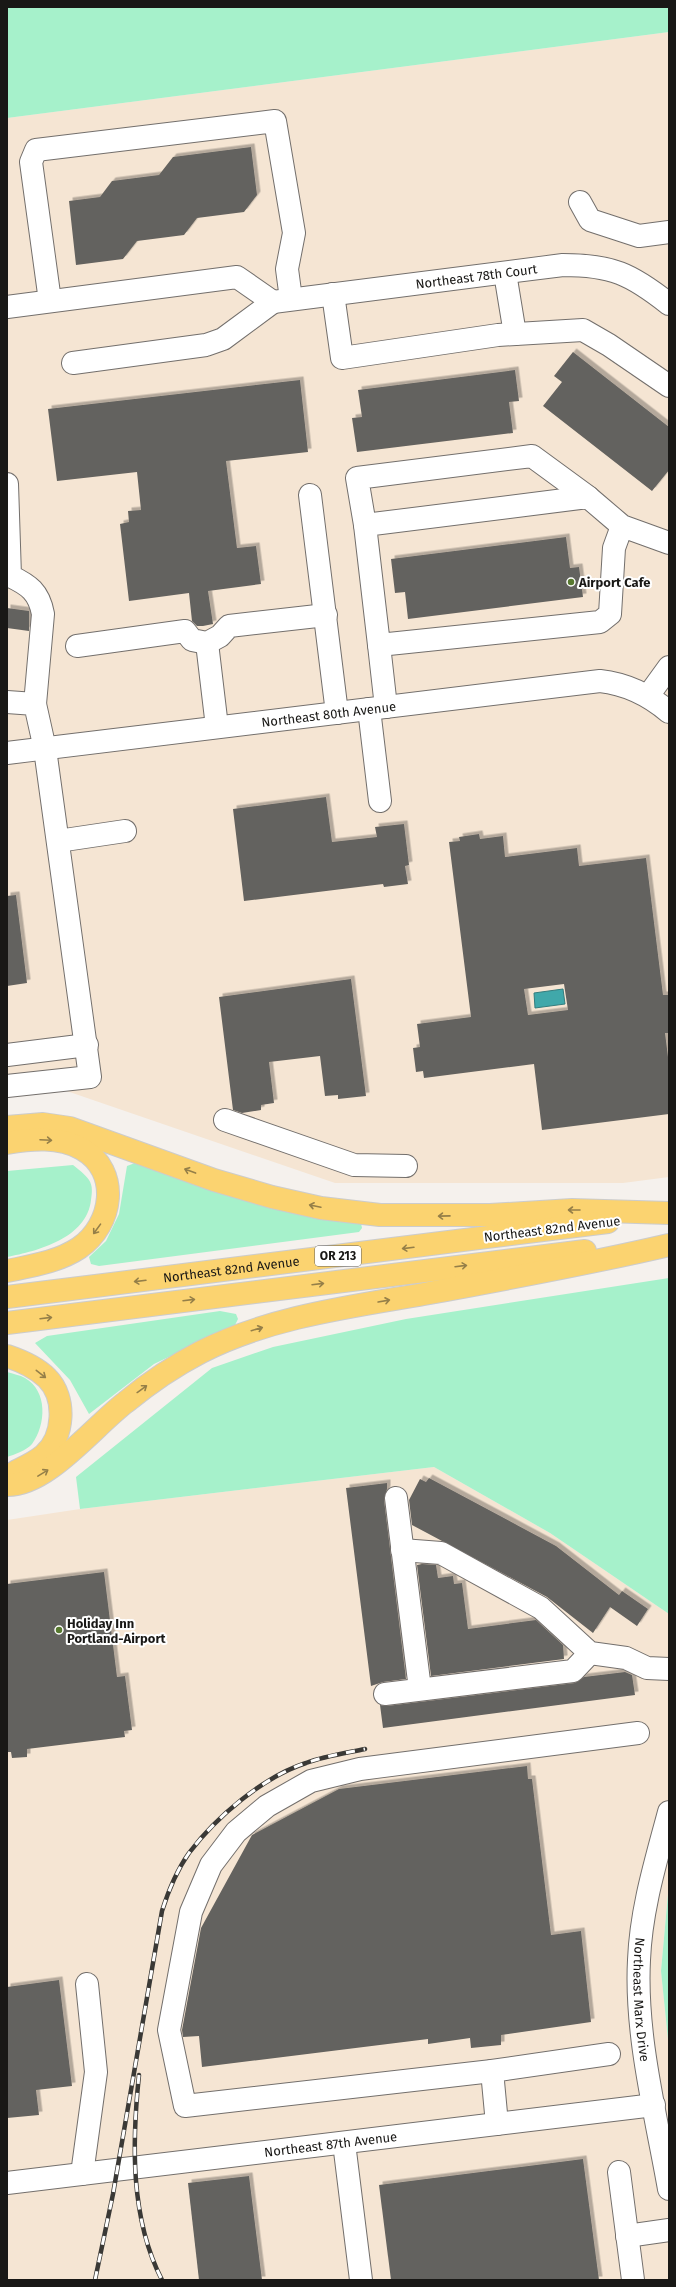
<svg xmlns="http://www.w3.org/2000/svg" width="676" height="2287" font-family="'Fira Sans',sans-serif">
<style>
.industrial{fill:#f5e5d3}
.green{fill:#a6f1cb}
.water{fill:#40a8aa;stroke:#347d7e}
.building{fill:#64625e;fill-rule:evenodd;filter:url(#shadow)}
.lines{fill:none;stroke-linecap:round;stroke-linejoin:round}
.minor-casing{stroke:#736f6c;stroke-width:24}
.major-casing{stroke:#ccc;stroke-width:24}
.minor{stroke:#fff;stroke-width:22}
.major{stroke:#fbd370;stroke-width:22}
.rail-casing{stroke:#3a3936;stroke-width:4.5}
.rail{stroke:#fff;stroke-width:3;stroke-dasharray:9;stroke-linecap:butt}
.oneway{stroke:#957f48}
.poi-dot{fill:#587930;stroke:#fff;stroke-width:1.5}
.labels{text-anchor:middle;dominant-baseline:central;stroke-width:4;stroke-linejoin:round;paint-order:stroke}
.shield{fill:#fff;stroke:#5e5d5c;stroke-width:1}
.shield-label{font-size:12px;font-weight:bold;fill:#191816}
.street-label{font-size:13px;fill:#191816;stroke:#fff}
.poi-label{font-size:13px;font-weight:bold;fill:#191816;stroke:#fff;text-anchor:start}
</style>
<defs>
<filter id="shadow"><feDropShadow dx="3.5" dy="-3.5" stdDeviation="0" flood-color="#0004"/></filter>
</defs>
<rect width="100%" height="100%" fill="#f5f1ed"/>
<g class="industrial">
<polygon points="669,32 669,1177 623,1183 335,1183 55,1087 7,1092 7,118"/>
<polygon points="434,1467 550,1533 669,1614 669,1883 661,1971 669,2049 669,2280 7,2280 7,1520 80,1509"/>
</g>
<g class="green">
<polygon points="7,7 669,7 669,32 7,118"/>
<polygon points="135,1163 228,1196 286,1210 361,1223 362,1228 359,1232 99,1266 91,1264 89,1257 106,1241 119,1214 127,1166"/>
<path d="M73,1165C78,1169 85,1174 89,1180C93,1186 92,1193 91,1200C87,1238 38,1251 7,1257V1171Z"/>
<polygon points="669,1278 669,1614 550,1533 434,1467 80,1509 76,1477 212,1368 273,1347 406,1319"/>
<polygon points="220,1311 236,1314 238,1319 235,1325 154,1364 89,1414 70,1380 35,1343 47,1336"/>
<path d="M7,1372C13,1374 20,1375 25,1378C48,1391 46,1425 32,1444C27,1450 14,1455 7,1457Z"/>
<polygon points="669,1883 669,2049 661,1971"/>
</g>
<polygon class="water" points="563,989 565,1004 535,1008 534,993"/>
<g class="building">
<polygon points="251,147 257,195 244,212 197,218 184,235 137,241 123,259 76,265 69,201 100,197 112,181 159,175 173,157"/>
<polygon points="573,352 669,427 669,470 652,491 543,406 562,382 554,376"/>
<polygon points="515,370 519,401 509,402 513,433 357,452 352,418 362,417 358,390"/>
<polygon points="300,380 308,452 226,461 237,548 256,546 261,584 208,591 213,624 203,626 197,626 192,621 189,593 129,601 120,524 129,522 128,511 141,510 137,472 57,481 48,409"/>
<polygon points="566,537 570,568 579,567 583,597 408,619 405,592 395,593 391,559"/>
<polygon points="7,608 29,611 29,631 7,628"/>
<polygon points="326,797 332,842 377,837 375,827 404,824 409,865 405,866 408,884 384,887 383,884 244,901 233,809"/>
<path d="M479,834L480,839L503,836L505,857L577,848L579,866L646,858L663,995H669V1033H665L669,1065V1114L542,1130L534,1064L424,1078L423,1071L416,1072L413,1048L420,1047L417,1024L471,1017L449,842L460,841L459,837ZM564,984L568,1010L528,1015L524,989Z"/>
<polygon points="16,895 27,983 7,986 7,896"/>
<polygon points="351,979 366,1096 338,1099 338,1095 325,1096 320,1056 269,1062 274,1103 261,1105 261,1110 242,1113 233,1110 219,997"/>
<polygon points="429,1478 556,1546 619,1595 622,1591 648,1609 637,1626 610,1607 593,1633 547,1597 412,1525 409,1500 420,1479 426,1482"/>
<polygon points="387,1483 387,1489 384,1500 406,1679 383,1682 371,1686 346,1488"/>
<polygon points="422,1564 436,1565 438,1578 453,1576 454,1584 462,1583 468,1629 536,1620 563,1645 564,1659 431,1676 417,1565"/>
<polygon points="104,1572 117,1677 125,1676 132,1730 124,1731 125,1737 27,1749 27,1757 12,1758 11,1752 7,1752 7,1584"/>
<polygon points="625,1672 632,1675 635,1695 383,1728 380,1705 387,1706 575,1683 584,1677"/>
<polygon points="527,1766 528,1779 532,1779 551,1935 581,1931 591,2022 501,2035 501,2045 471,2048 470,2038 428,2044 428,2039 202,2067 199,2036 183,2037 182,2030 201,1928 252,1835 339,1789"/>
<polygon points="59,1980 72,2086 36,2090 39,2115 7,2118 7,1987"/>
<polygon points="583,2159 599,2280 391,2280 379,2185"/>
<polygon points="249,2176 262,2280 199,2280 188,2183"/>
</g>
<g class="lines">
<g class="minor-casing">
<g id="minor">
<polyline points="580,202 590,220 639,236 669,232"/>
<polyline points="505,273 515,334"/>
<polyline points="333,294 342,358 498,335 583,330 609,345 669,386"/>
<polyline points="50,301 31,162 36,150 275,121 294,233 287,269 291,299"/>
<path id="s1" d="M273,302L563,265C612,265 631,274 669,304"/>
<polyline points="7,307 237,277 273,302"/>
<polyline points="73,363 206,345 223,339 273,302"/>
<path d="M7,484L10,576C29,585 39,592 43,614L35,704"/>
<polyline points="310,495 337,713"/>
<polyline points="365,525 357,478 532,456 588,497"/>
<polyline points="622,526 614,548 610,614 600,622 379,645 365,525 588,497 622,526 669,543"/>
<polyline points="207,643 217,727"/>
<polyline points="379,645 386,707"/>
<polyline points="77,646 185,631 192,640 207,643 220,636 229,626 326,615"/>
<polyline points="648,696 669,667"/>
<polyline points="7,702 35,704 45,749 90,1077 7,1086"/>
<polyline points="369,709 380,801"/>
<path id="s2" d="M7,753L600,681C627,684 649,695 669,712"/>
<polyline points="58,841 125,831"/>
<polyline points="7,1055 87,1045"/>
<polyline points="225,1120 354,1165 406,1166"/>
<polyline points="396,1498 420,1689"/>
<polyline points="402,1550 441,1553 541,1608 590,1653 626,1658 647,1668 669,1669"/>
<polyline points="385,1694 573,1671 590,1653"/>
<path id="s3" d="M669,1812C656,1861 641,1909 639,1960C635,2035 656,2115 669,2189"/>
<polyline points="492,2071 185,2106 169,2030 191,1912 211,1865 236,1832 267,1806 311,1781 360,1769 638,1733"/>
<polyline points="497,2124 492,2071 609,2054"/>
<polyline points="344,2143 361,2280"/>
<polyline points="619,2172 633,2280"/>
<polyline points="82,2174 96,2072 87,1984"/>
<path id="s4" d="M7,2183L654,2105"/>
<polyline points="627,2236 669,2230"/>
</g>
</g>
<g class="major-casing">
<g id="major">
<polyline points="7,1127 43,1124 70,1128 214,1180 272,1197 321,1208 380,1215 490,1215 572,1210 669,1213"/>
<path d="M7,1143C31,1139 59,1136 82,1149C121,1171 113,1225 79,1248C58,1262 31,1266 7,1271"/>
<path id="s5" d="M7,1297L608,1222"/>
<polyline points="7,1323 585,1251"/>
<path d="M7,1356C22,1361 36,1367 47,1378C67,1398 64,1437 44,1455C36,1462 25,1467 15,1472"/>
<path d="M7,1485C47,1486 94,1426 126,1402C149,1383 174,1366 201,1352C270,1317 349,1307 424,1294C506,1279 588,1264 669,1245"/>
</g>
</g>
<use href="#minor" class="minor"/>
<use href="#major" class="major"/>
<g class="rail-casing">
<g id="rail">
<path d="M139,2075C132,2142 130,2218 162,2280"/>
<path d="M95,2280L113,2194L162,1911C168,1892 177,1870 189,1853C216,1817 263,1777 306,1763C325,1756 346,1753 365,1749"/>
</g>
</g>
<use href="#rail" class="rail"/>
</g>
<defs><path id="oneway-shaft" d="M-6 0H5M1.5-3L5.5 0L1.5 3" fill="none" stroke-width="1.6" stroke-linecap="round" stroke-linejoin="round"/></defs>
<g class="oneway">
<use href="#oneway-shaft" transform="translate(46 1140) rotate(3)"/>
<use href="#oneway-shaft" transform="translate(190 1171) rotate(-160)"/>
<use href="#oneway-shaft" transform="translate(315 1206) rotate(-168)"/>
<use href="#oneway-shaft" transform="translate(574 1210) rotate(180)"/>
<use href="#oneway-shaft" transform="translate(444 1216) rotate(179)"/>
<use href="#oneway-shaft" transform="translate(97 1229) rotate(126)"/>
<use href="#oneway-shaft" transform="translate(408 1248) rotate(173)"/>
<use href="#oneway-shaft" transform="translate(461 1266) rotate(-7)"/>
<use href="#oneway-shaft" transform="translate(140 1281) rotate(173)"/>
<use href="#oneway-shaft" transform="translate(318 1284) rotate(-7)"/>
<use href="#oneway-shaft" transform="translate(189 1300) rotate(-7)"/>
<use href="#oneway-shaft" transform="translate(384 1301) rotate(-10)"/>
<use href="#oneway-shaft" transform="translate(46 1318) rotate(-7)"/>
<use href="#oneway-shaft" transform="translate(257 1329) rotate(-16)"/>
<use href="#oneway-shaft" transform="translate(41 1374) rotate(38)"/>
<use href="#oneway-shaft" transform="translate(142 1389) rotate(-36)"/>
<use href="#oneway-shaft" transform="translate(43 1473) rotate(-31)"/>
</g>
<g class="poi-dot">
<circle cx="571" cy="582" r="4"/>
<circle cx="59" cy="1630" r="4"/>
</g>
<g class="labels">
<rect class="shield" x="315" y="1246" width="46" height="20" rx="3"/>
<g class="shield-label">
<text x="338" y="1256">OR 213</text>
</g>
<g class="street-label">
<text stroke="none"><textPath href="#s1" startOffset="205">Northeast 78th Court</textPath></text>
<text stroke="none"><textPath href="#s2" startOffset="324">Northeast 80th Avenue</textPath></text>
<text transform="translate(552 1229) rotate(-7)">Northeast 82nd Avenue</text>
<text stroke="none"><textPath href="#s5" startOffset="226">Northeast 82nd Avenue</textPath></text>
<text stroke="none"><textPath href="#s3" startOffset="191">Northeast Marx Drive</textPath></text>
<text stroke="none"><textPath href="#s4" startOffset="326">Northeast 87th Avenue</textPath></text>
</g>
<g class="poi-label">
<text x="579" y="582">Airport Cafe</text>
<text x="67" y="1623">Holiday Inn<tspan x="67" dy="15">Portland-Airport</tspan></text>
</g>
</g>
<rect width="676" height="2287" fill="none" stroke="#191816" stroke-width="16"/>
</svg>
